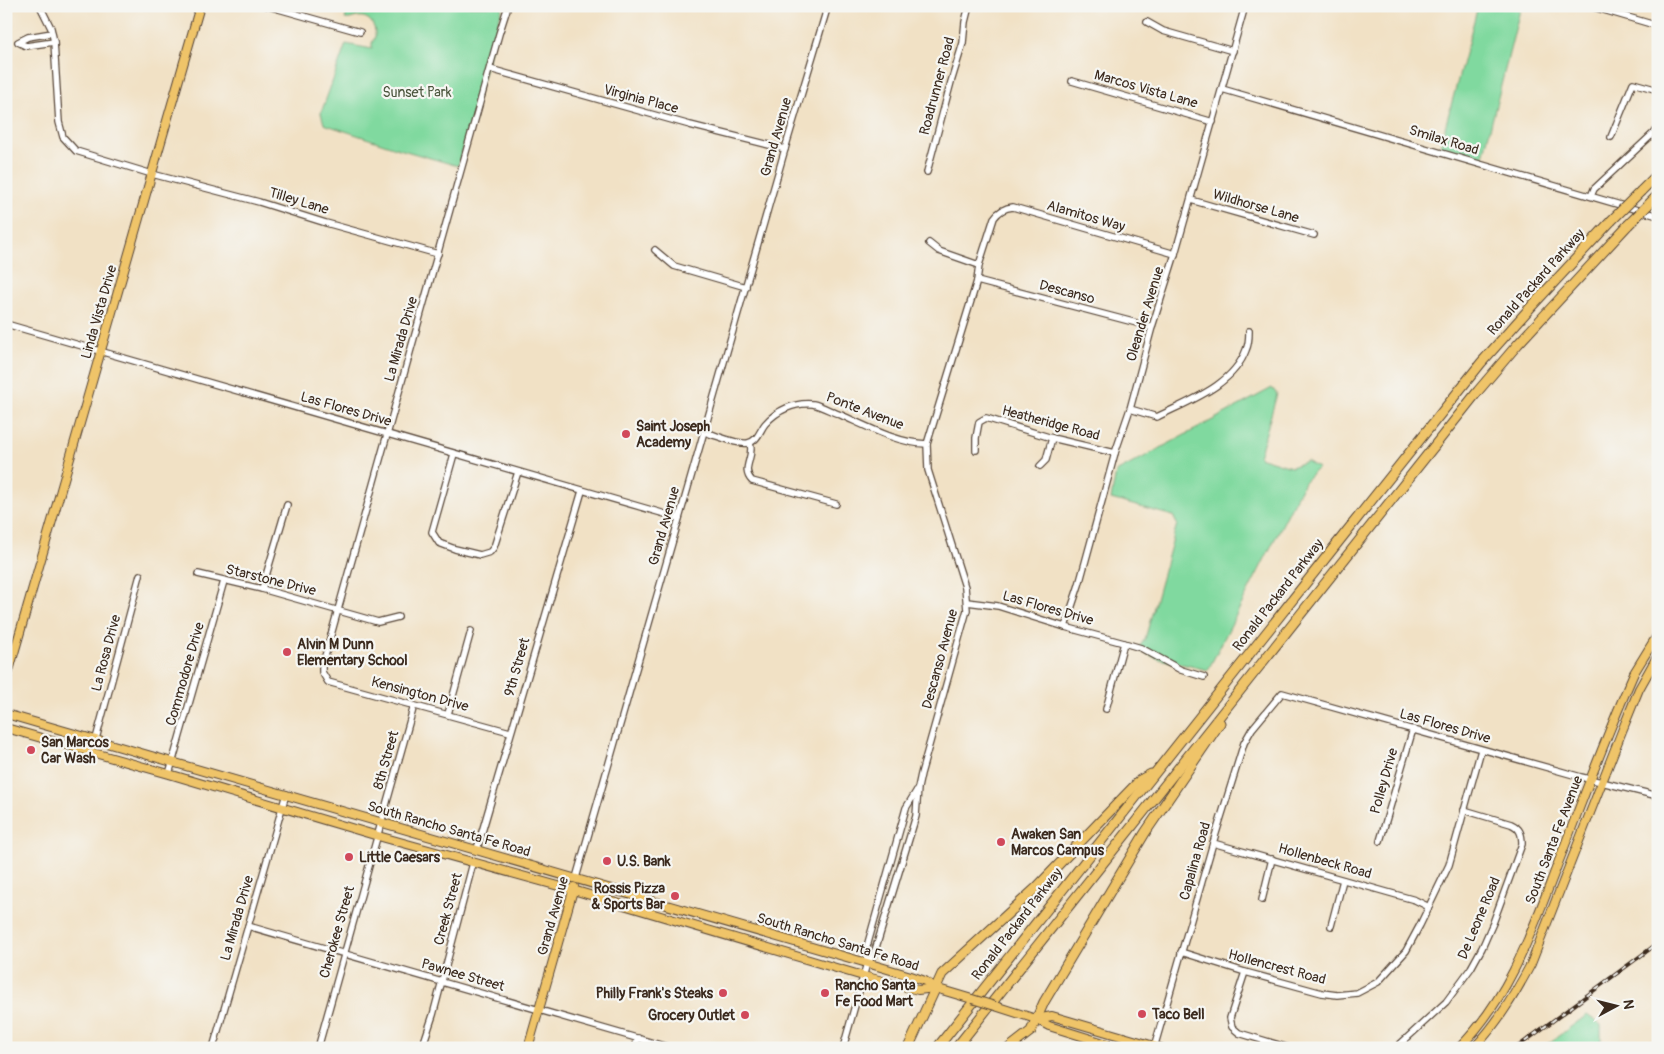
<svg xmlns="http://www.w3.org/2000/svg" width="1664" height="1054" font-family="Pangolin,sans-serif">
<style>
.green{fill:#80d99f;stroke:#5e825e}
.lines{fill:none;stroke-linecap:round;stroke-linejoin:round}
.minor-casing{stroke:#564537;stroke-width:8}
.major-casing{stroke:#564537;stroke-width:10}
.highway-casing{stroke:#564537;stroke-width:11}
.minor{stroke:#fff;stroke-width:5.5}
.major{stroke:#efc469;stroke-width:8}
.highway{stroke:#efc469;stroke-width:9}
.rail-casing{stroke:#3b2a1e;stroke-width:4}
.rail{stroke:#f6f6f2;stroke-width:2;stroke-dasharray:5.5;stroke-linecap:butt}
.major-bridge-casing{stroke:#564537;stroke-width:10;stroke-linecap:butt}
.highway-bridge-casing{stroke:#564537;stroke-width:11;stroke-linecap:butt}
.major-bridge{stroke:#efc469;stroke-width:8}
.highway-bridge{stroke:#efc469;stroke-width:9}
.poi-dot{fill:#d1495b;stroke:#f6f6f2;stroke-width:2}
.labels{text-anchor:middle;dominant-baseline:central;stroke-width:4.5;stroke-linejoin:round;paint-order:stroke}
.street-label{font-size:14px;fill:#3b2a1e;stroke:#f6f6f2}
.park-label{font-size:14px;fill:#4c563e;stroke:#f6f6f2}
.poi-label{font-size:14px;font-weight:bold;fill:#3b2a1e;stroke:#f6f6f2;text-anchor:start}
</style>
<rect width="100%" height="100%" fill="#f6f6f2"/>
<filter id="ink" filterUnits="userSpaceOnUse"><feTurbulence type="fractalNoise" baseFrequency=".02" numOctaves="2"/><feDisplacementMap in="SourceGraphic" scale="10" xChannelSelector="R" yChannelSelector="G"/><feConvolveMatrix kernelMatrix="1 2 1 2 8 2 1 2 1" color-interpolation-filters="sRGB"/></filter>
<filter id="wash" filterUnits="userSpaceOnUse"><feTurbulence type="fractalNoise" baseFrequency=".0096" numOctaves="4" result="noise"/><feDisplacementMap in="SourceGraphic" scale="20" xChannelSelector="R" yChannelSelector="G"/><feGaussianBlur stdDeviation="1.12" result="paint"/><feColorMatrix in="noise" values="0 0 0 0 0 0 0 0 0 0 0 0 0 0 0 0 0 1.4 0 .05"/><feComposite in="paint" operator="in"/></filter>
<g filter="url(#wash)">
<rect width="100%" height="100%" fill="#f1e1c5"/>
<g class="green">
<path d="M349,6H503L458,166L399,149L324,124L321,113L346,44L372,49V43L375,37C376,26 370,15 357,17C352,18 350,20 345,19Z"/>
<polygon points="1478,6 1521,6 1483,157 1440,146"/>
<polygon points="1272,388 1277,394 1259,457 1291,467 1307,461 1318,468 1304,482 1208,670 1159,659 1137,650 1145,639 1177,524 1173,516 1111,499 1116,472"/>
<polygon points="1587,1015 1601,1025 1601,1048 1542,1048"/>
</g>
</g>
<g filter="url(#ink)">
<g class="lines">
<g class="minor-casing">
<g id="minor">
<polyline points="40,6 51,28 54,42 59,122 63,137 76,151 152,174 259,202 326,223 438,254"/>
<polyline points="268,6 360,32"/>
<polyline points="508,6 499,34 322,667 322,672 328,682 510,732"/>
<polyline points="1590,6 1658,26"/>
<polyline points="1147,22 1163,31 1233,51"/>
<polyline points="52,33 28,37 18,42 26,46 54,42"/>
<polyline points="490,69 690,125 785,149"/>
<polyline points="1072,81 1213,122"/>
<polyline points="1222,89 1658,216"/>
<polyline points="1611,137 1633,83 1658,90"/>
<polyline points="927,172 951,82 963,43 965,22 969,6"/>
<polyline points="1591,196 1594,189 1658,129"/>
<polyline points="1191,200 1314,235"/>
<polyline points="929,243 939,251 979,265"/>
<polyline points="655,250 674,266 746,287"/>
<polyline points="977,281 1152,327"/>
<polyline points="6,324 679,518"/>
<path d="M1130,409L1157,417C1188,401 1233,386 1246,350C1249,344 1249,337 1249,331"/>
<path d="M704,432C716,435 737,445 748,443C758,441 760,430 765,424C777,410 795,402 813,404C822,406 832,412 841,415C868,427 897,443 927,444"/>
<path d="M750,443C755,458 740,468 752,481L836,504"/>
<polyline points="976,450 976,438 979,422 986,418 1052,438 1115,453"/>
<polyline points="454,454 432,532 439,543 455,549 480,555 490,552 494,547 518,472"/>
<polyline points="1040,466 1046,460 1052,438"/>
<polyline points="198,574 262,589 378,622 398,617"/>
<polyline points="262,589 287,505"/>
<polyline points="967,602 998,606 1065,627 1124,643 1141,648 1181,670 1204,677"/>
<polyline points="1065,627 1079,585 1115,453 1130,409 1152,327 1175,254 1245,6"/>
<polyline points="1106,709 1124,643"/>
<polyline points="448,714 471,631"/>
<polyline points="96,739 140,575"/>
<polyline points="169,774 224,581"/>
<polyline points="1380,841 1413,729"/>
<polyline points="1213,843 1415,900 1429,907"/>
<polyline points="477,849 582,491"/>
<polyline points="576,878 785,149 826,12"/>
<polyline points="1262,900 1272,859"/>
<polyline points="248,926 671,1048"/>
<polyline points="1331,926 1343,880"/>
<polyline points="1181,952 1245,972 1322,993 1337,995 1357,993 1378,982 1406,951 1420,925 1449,865 1481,750"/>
<polyline points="867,963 866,950 906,808 917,790"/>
<polyline points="1245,972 1230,1018 1232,1027 1239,1033 1289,1048"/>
<polyline points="213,1048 286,794"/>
<polyline points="318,1048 413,709 411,704"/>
<polyline points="422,1048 433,1015 473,863"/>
<polyline points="635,1048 638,1038"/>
<path d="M843,1048L867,963L874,954L916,816L918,788L921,774L967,610L965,587L928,470L927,444L977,281L979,265L994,218C999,211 1004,208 1013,207L1175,254"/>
<polyline points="1154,1048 1213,843 1244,743 1252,729 1282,693 1581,777 1658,796"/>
<path d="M1396,1048L1446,1002L1471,968L1482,948L1493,923L1522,844C1522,834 1520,828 1511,824L1464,810"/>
<polyline points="1655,1048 1658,1041"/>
</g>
</g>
<g class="major-casing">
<g id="major">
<polyline points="6,681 200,6"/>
<polyline points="6,714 867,963 911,976 925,981 935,988 972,999"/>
<polyline points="6,728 169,774 378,836 573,890 863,976 918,990 935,988"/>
<polyline points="995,1006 1036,1019 1049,1026 1120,1048"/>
<polyline points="1036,1019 1052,1016 1161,1048"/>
<polyline points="528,1048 574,887"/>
<path d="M1459,1048C1510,997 1532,931 1557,866C1579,809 1600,752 1624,696L1634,673L1658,634"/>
<path d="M1474,1048C1498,1023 1515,994 1531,964L1622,731L1639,689L1658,655"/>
</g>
</g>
<g class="highway-casing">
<g id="highway">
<polyline points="1641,191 1658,174"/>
<polyline points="908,1048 942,974 1036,888 1140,780 1151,774"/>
<polyline points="937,1048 1347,531 1481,363 1530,308 1611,221"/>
<polyline points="956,1048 1478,391 1518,344 1628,225"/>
<polyline points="1009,1048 1031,1031 1044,1002 1145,833 1220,723"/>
</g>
</g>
<use href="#minor" class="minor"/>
<use href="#major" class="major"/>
<use href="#highway" class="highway"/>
<g class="rail-casing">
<polyline id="rail" points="1516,1048 1658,943"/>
</g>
<use href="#rail" class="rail"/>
<g class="major-bridge-casing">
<polyline id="major-bridge" points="972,999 995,1006"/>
</g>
<g class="highway-bridge-casing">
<g id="highway-bridge">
<polyline points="1611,221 1641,191"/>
<polyline points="1628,225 1658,195"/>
</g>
</g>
<use href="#major-bridge" class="major-bridge"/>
<use href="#highway-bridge" class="highway-bridge"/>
</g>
</g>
<g class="poi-dot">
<circle cx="626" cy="434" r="5"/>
<circle cx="287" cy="652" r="5"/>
<circle cx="31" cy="750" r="5"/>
<circle cx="1001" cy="842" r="5"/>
<circle cx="349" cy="857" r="5"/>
<circle cx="607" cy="861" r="5"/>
<circle cx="675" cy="896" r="5"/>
<circle cx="723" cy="993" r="5"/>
<circle cx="825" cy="993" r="5"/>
<circle cx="1142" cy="1014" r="5"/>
<circle cx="745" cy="1015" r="5"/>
</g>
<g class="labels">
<g class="street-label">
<text transform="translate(937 86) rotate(-75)">Roadrunner Road</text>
<text transform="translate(1146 89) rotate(16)">Marcos Vista Lane</text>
<text transform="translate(641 99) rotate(15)">Virginia Place</text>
<text transform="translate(776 137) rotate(-74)">Grand Avenue</text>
<text transform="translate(1444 140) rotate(17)">Smilax Road</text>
<text transform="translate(299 201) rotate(17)">Tilley Lane</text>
<text transform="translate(1256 206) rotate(16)">Wildhorse Lane</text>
<text transform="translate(1086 216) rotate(16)">Alamitos Way</text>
<text transform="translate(1536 282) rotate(-48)">Ronald Packard Parkway</text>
<text transform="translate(1067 292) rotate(15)">Descanso</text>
<text transform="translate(99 312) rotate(-74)">Linda Vista Drive</text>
<text transform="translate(1145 314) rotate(-73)">Oleander Avenue</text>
<text transform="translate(401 339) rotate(-74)">La Mirada Drive</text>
<text transform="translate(346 409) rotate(16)">Las Flores Drive</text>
<text transform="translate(865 411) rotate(21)">Ponte Avenue</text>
<text transform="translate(1051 423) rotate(15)">Heatheridge Road</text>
<text transform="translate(664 526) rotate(-74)">Grand Avenue</text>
<text transform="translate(271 580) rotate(14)">Starstone Drive</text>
<text transform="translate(1278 595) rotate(-52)">Ronald Packard Parkway</text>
<text transform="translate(1048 608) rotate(16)">Las Flores Drive</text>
<text transform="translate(106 653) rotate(-75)">La Rosa Drive</text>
<text transform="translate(940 659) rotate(-75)">Descanso Avenue</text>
<text transform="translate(517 667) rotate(-74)">9th Street</text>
<text transform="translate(185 674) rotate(-74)">Commodore Drive</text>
<text transform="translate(420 694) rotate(15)">Kensington Drive</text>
<text transform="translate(1445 726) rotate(16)">Las Flores Drive</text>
<text transform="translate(386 760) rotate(-74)">8th Street</text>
<text transform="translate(1384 781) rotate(-74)">Polley Drive</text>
<text transform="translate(449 829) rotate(16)">South Rancho Santa Fe Road</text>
<text transform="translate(1554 840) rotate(-69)">South Santa Fe Avenue</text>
<text transform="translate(1195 861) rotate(-74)">Capalina Road</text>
<text transform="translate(1325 861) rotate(16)">Hollenbeck Road</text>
<text transform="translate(448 909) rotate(-75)">Creek Street</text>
<text transform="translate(553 916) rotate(-74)">Grand Avenue</text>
<text transform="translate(237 918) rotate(-74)">La Mirada Drive</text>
<text transform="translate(1479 918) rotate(-67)">De Leone Road</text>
<text transform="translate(1017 924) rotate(-52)">Ronald Packard Parkway</text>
<text transform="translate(337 932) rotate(-74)">Cherokee Street</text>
<text transform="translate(838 942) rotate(17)">South Rancho Santa Fe Road</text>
<text transform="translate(1277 967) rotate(15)">Hollencrest Road</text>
<text transform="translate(463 975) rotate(16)">Pawnee Street</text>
</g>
<g class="park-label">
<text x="417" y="92">Sunset Park</text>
</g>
<g class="poi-label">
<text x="636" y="426">Saint Joseph<tspan x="636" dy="16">Academy</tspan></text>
<text x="297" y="644">Alvin M Dunn<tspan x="297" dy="16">Elementary School</tspan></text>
<text x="41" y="742">San Marcos<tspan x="41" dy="16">Car Wash</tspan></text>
<text x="1011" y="834">Awaken San<tspan x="1011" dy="16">Marcos Campus</tspan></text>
<text x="359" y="857">Little Caesars</text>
<text x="617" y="861">U.S. Bank</text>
<text x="665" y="888" text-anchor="end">Rossis Pizza<tspan x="665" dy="16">&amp; Sports Bar</tspan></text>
<text x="835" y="985">Rancho Santa<tspan x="835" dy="16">Fe Food Mart</tspan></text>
<text x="713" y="993" text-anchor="end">Philly Frank's Steaks</text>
<text x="1152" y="1014">Taco Bell</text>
<text x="735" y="1015" text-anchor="end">Grocery Outlet</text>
</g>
</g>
<rect width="1664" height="1054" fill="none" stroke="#f6f6f2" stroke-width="25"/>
<g transform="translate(1616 1006) rotate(83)" stroke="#f6f6f2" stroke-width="4" paint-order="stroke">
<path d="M0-4L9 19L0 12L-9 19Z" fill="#3b2a1e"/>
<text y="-8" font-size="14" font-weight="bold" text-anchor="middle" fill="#3b2a1e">N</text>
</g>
</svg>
